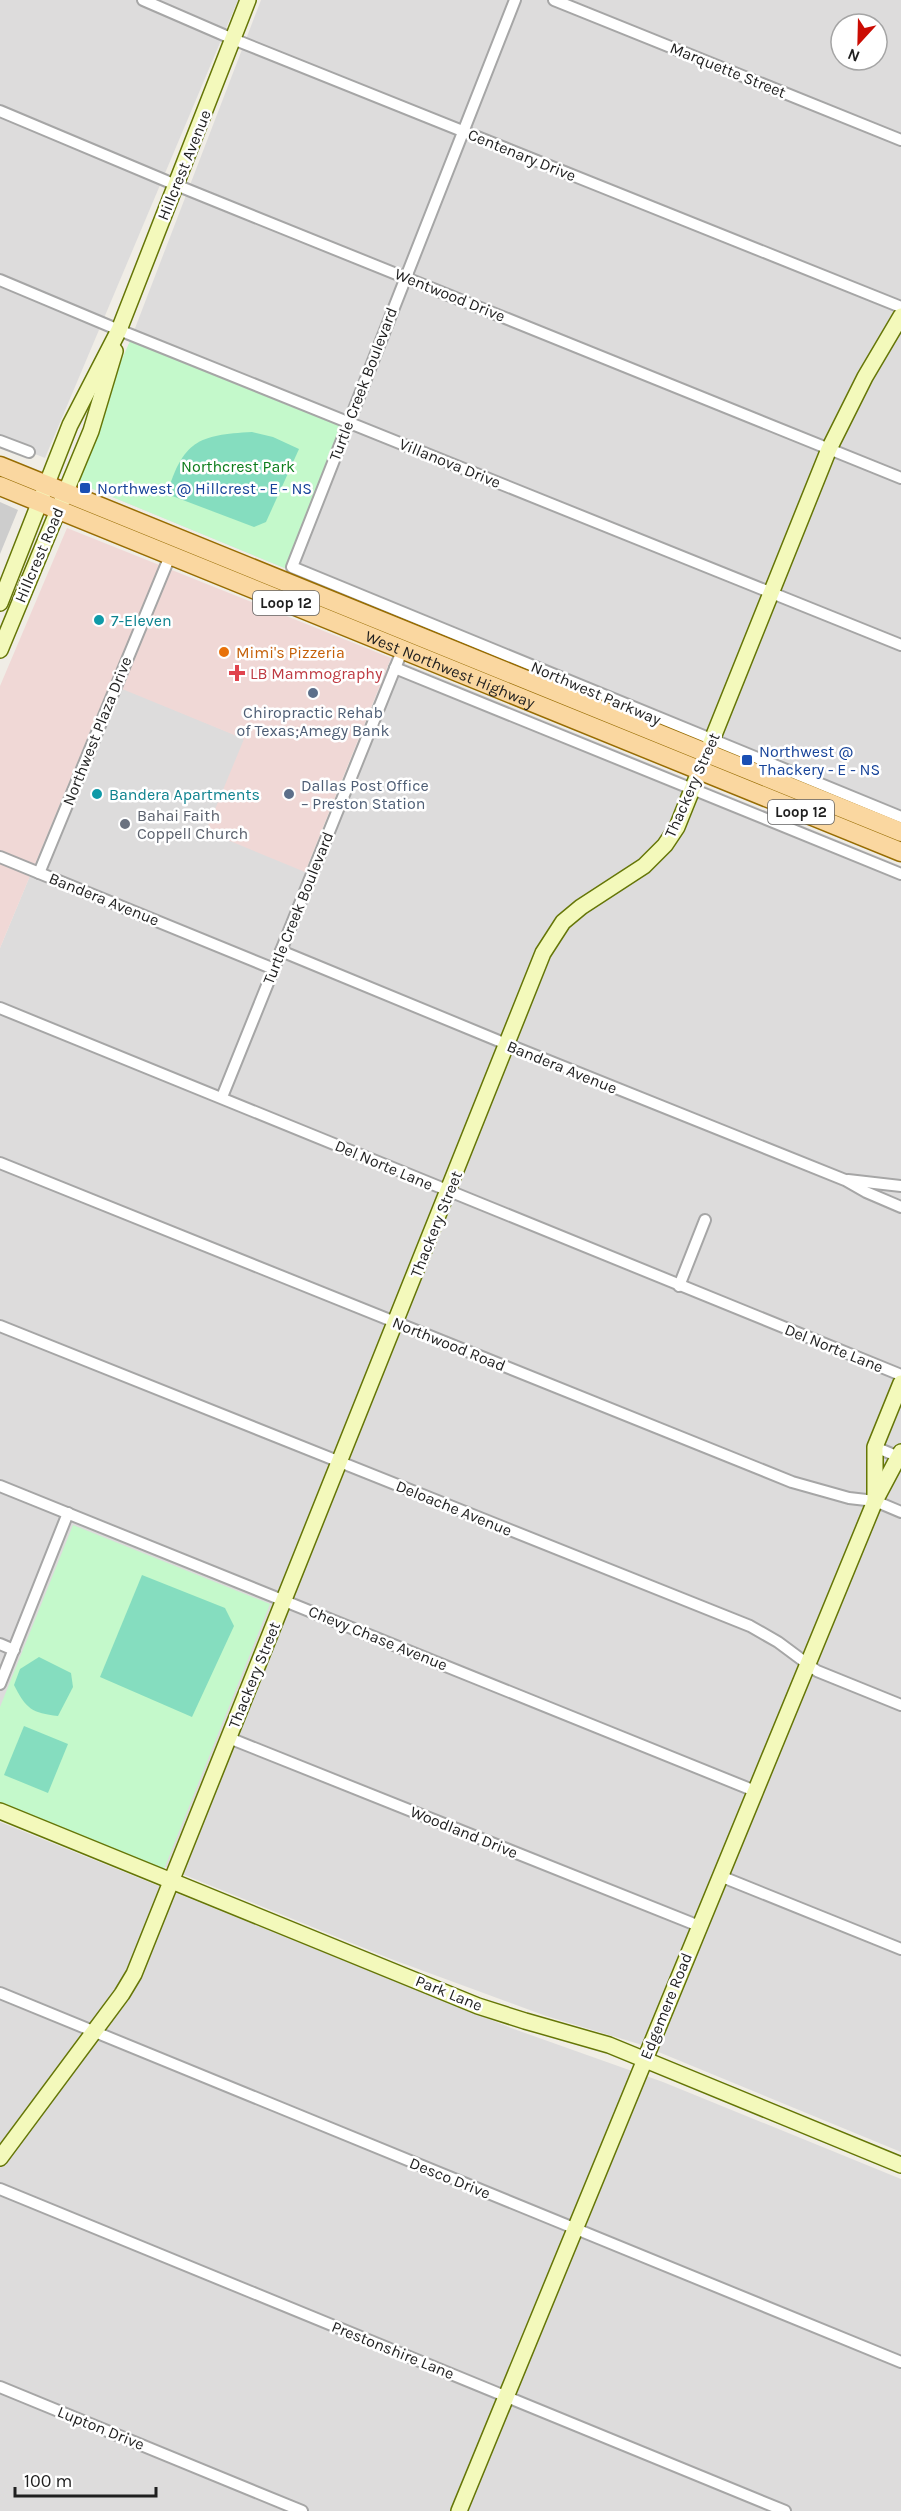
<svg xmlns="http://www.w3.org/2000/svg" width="901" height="2511" font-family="Karla,sans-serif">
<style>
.residential{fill:#dddcdc;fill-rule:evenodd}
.commercial{fill:#f0d8d6}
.religious{fill:#cdcdcd}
.park{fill:#c4f9cb}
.pitch{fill:#85ddbf}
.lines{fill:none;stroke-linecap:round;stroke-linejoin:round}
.street-casing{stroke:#a6a6a6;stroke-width:14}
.secondary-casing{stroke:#657607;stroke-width:18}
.primary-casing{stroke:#986d03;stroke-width:21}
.street{stroke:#fff;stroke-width:10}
.secondary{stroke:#f3f9bb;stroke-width:15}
.primary{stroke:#fad7a0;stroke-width:18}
.transit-dot{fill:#1a4fb4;stroke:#fff;stroke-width:2}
.culture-dot{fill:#0f9aa8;stroke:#fff;stroke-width:2}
.food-dot{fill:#e8710a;stroke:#fff;stroke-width:2}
.health-dot{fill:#e0444e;stroke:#fff;stroke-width:2}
.service-dot{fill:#5c6f8a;stroke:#fff;stroke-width:2}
.worship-dot{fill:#6b7280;stroke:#fff;stroke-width:2}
.labels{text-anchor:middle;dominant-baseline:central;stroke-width:5;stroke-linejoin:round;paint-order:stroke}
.shield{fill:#fff;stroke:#626262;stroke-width:1.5}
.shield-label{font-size:15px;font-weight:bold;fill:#1f1f1f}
.street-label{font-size:16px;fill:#1f1f1f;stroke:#fff}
.park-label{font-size:16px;fill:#0d7d1c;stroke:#fff}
.transit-label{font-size:16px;fill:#164399;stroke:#fff;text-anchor:start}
.culture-label{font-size:16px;fill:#0d838f;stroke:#fff;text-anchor:start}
.food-label{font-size:16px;fill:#c56008;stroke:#fff;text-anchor:start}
.health-label{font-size:16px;fill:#be3a42;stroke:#fff;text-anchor:start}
.service-label{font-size:16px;fill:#4e5e75;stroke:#fff}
.worship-label{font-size:16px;fill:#5b616d;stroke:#fff;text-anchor:start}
</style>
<rect width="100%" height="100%" fill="#f0ede6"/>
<g class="residential">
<polygon points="0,0 238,0 45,458 0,440"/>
<path d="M261,0H901V813L287,569L76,482ZM841,24H877V60H841Z"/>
<polygon points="391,658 901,866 901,2152 639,2044 546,2016 391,1959 0,1800 0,948 110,683 245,739 306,872"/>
<polygon points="0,1822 511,2028 663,2082 901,2179 901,2511 0,2511"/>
</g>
<polygon class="commercial" points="67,528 391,658 305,872 206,831 244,739 110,684 0,948 0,686"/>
<polygon class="religious" points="0,502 18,510 0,554"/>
<g class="park">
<polygon points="130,341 343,426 287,569 76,482 111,396 113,379"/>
<polygon points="73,1525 270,1604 164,1869 0,1804 0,1707"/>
</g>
<g class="pitch">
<path d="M252,432L273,437L299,449L266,522L254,527L167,494C183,441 198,435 252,432Z"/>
<polygon points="142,1575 225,1608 234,1626 192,1717 100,1677"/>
<path d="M39,1657L71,1673L73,1687L58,1716C32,1713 26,1709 14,1685L20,1669Z"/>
<polygon points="24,1726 68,1744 48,1793 4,1775"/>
</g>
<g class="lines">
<g class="street-casing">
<g id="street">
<polyline points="143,0 233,39 901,307"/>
<polyline points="515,0 292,567 901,817"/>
<polyline points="554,0 901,140"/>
<polyline points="0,111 176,185 901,478"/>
<polyline points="0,280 119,330 901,645"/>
<polyline points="0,441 29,452"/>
<polyline points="395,668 901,874"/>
<polyline points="0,857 274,969"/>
<polyline points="39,873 170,556"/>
<polyline points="281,951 499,1041 845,1180 866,1192 901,1207"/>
<polyline points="0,1008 901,1375"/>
<polyline points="222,1097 402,651"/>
<polyline points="0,1163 792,1482 849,1498 875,1501 901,1512"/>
<polyline points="848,1180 901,1186"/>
<polyline points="679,1286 705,1220"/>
<polyline points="0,1326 750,1626 778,1642 817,1671 901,1705"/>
<polyline points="875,1447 899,1457"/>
<polyline points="0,1486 755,1791"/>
<polyline points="0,1644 14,1650"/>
<polyline points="0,1684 68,1513"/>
<polyline points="229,1738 699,1926"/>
<polyline points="720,1876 901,1949"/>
<polyline points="0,1993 901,2362"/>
<polyline points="0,2189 785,2511"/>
<polyline points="0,2387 302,2511"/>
</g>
</g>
<g class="secondary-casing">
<g id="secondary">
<polyline points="0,603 70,425 119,330 248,0"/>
<polyline points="0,650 91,431 115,351"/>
<polyline points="875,1498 875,1447 901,1383"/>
<polyline points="0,1811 478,2006 525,2021 609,2045 901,2165"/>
<polyline points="0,2158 122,1994 134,1974 543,953 563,922 581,907 644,866 665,845 677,827 829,449 865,377 901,316"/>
<polyline points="459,2511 875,1501 901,1452"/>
</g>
</g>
<g class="primary-casing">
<g id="primary">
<polyline points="0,466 901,832"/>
<path id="s1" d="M0,486L901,852"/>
</g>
</g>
<use href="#street" class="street"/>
<use href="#secondary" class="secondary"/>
<use href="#primary" class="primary"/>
</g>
<g class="transit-dot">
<rect x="79" y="482" width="12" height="12" rx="3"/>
<rect x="741" y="754" width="12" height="12" rx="3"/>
</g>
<g class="culture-dot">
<circle cx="99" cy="620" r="6"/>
<circle cx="97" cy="794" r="6"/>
</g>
<circle class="food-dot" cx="224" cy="652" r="6"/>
<path class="health-dot" d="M234 664h6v6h6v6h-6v6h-6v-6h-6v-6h6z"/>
<g class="service-dot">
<circle cx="313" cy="693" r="6"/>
<circle cx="289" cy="794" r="6"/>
</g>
<circle class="worship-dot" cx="125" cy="824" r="6"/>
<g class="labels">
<g class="shield">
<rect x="253" y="591" width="66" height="24" rx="4.5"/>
<rect x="768" y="800" width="66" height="24" rx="4.5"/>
</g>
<g class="shield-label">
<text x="286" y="603">Loop 12</text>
<text x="801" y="812">Loop 12</text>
</g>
<g class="street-label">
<text transform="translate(728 70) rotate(22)">Marquette Street</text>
<text transform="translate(522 155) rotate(22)">Centenary Drive</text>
<text transform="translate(184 165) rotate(-68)">Hillcrest Avenue</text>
<text transform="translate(450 295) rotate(22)">Wentwood Drive</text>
<text transform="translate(363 384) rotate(-69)">Turtle Creek Boulevard</text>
<text transform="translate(450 463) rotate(22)">Villanova Drive</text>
<text transform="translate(39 555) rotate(-67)">Hillcrest Road</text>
<text stroke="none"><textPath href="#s1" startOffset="486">West Northwest Highway</textPath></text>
<text transform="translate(596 693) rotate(23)">Northwest Parkway</text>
<text transform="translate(97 731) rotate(-68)">Northwest Plaza Drive</text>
<text transform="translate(692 785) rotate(-66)">Thackery Street</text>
<text transform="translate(104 899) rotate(22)">Bandera Avenue</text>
<text transform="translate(298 908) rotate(-68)">Turtle Creek Boulevard</text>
<text transform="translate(562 1067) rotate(22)">Bandera Avenue</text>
<text transform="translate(384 1165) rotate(23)">Del Norte Lane</text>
<text transform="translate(436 1224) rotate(-68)">Thackery Street</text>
<text transform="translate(449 1344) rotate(22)">Northwood Road</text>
<text transform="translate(834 1348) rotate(22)">Del Norte Lane</text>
<text transform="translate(454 1508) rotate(22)">Deloache Avenue</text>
<text transform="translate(378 1638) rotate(22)">Chevy Chase Avenue</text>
<text transform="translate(254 1675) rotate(-68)">Thackery Street</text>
<text transform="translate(464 1832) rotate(22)">Woodland Drive</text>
<text transform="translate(449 1993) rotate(22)">Park Lane</text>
<text transform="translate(666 2006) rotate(-68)">Edgemere Road</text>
<text transform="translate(450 2178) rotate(22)">Desco Drive</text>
<text transform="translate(393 2350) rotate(22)">Prestonshire Lane</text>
<text transform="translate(101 2428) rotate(22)">Lupton Drive</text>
</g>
<g class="park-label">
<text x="238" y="466">Northcrest Park</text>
</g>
<g class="transit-label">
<text x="97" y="488">Northwest @ Hillcrest - E - NS</text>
<text x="759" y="751">Northwest @<tspan x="759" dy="18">Thackery - E - NS</tspan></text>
</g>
<g class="culture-label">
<text x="111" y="620">7-Eleven</text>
<text x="109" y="794">Bandera Apartments</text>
</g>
<g class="food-label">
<text x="236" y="652">Mimi's Pizzeria</text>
</g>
<g class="health-label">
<text x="250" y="673">LB Mammography</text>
</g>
<g class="service-label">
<text x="313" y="712">Chiropractic Rehab<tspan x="313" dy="18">of Texas;Amegy Bank</tspan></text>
<text x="301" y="785" text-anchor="start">Dallas Post Office<tspan x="301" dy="18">– Preston Station</tspan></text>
</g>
<g class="worship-label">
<text x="137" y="815">Bahai Faith<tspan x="137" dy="18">Coppell Church</tspan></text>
</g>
</g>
<g transform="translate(859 42) rotate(202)"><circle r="28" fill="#ffffff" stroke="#a5a5a5" stroke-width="1.5"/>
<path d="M0-4.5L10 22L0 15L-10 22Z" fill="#cb0c03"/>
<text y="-9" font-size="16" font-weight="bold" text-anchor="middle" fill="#1f1f1f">N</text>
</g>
<path d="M15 2487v9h141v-9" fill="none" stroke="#1f1f1f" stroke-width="3"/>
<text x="24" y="2487" font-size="18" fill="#1f1f1f" stroke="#ffffff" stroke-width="4.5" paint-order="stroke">100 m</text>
</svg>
